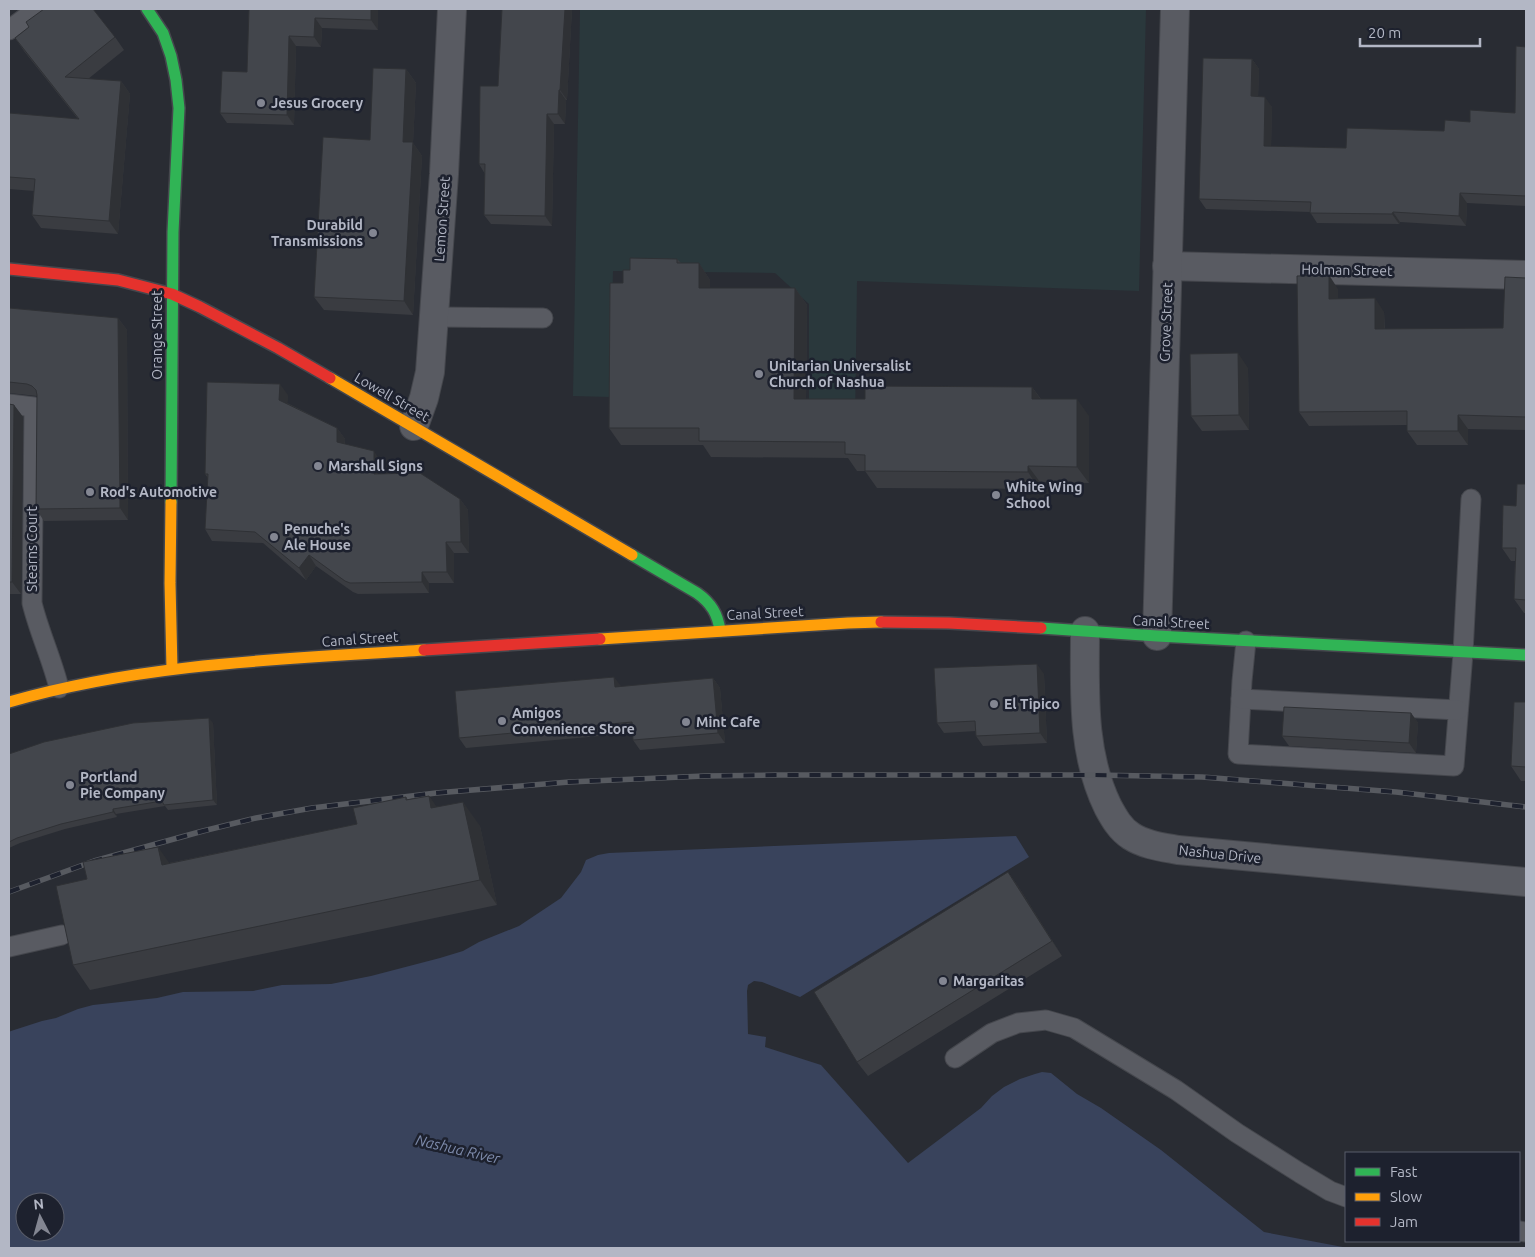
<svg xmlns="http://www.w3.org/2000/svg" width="1535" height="1257" font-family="Ubuntu,sans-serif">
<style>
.green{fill:#2a383c}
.water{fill:#39435c;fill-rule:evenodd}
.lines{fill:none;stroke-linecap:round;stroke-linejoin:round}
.lane-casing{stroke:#45474d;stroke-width:21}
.street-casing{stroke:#45474d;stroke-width:30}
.fast-casing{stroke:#45474d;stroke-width:14}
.slow-casing{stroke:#45474d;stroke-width:14}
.jam-casing{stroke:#45474d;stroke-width:14}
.lane{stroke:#595b62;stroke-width:19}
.street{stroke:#595b62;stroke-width:28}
.fast{stroke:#30b455;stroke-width:11}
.slow{stroke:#ff9f0a;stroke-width:11}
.jam{stroke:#e5322d;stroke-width:11}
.rail-casing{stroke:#575a60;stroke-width:5.5}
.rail{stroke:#1d212e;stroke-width:4;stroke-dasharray:11;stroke-linecap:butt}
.wall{fill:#3a3c41}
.shaded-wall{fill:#2f3135}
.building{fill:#43464c;stroke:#2f3135}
.poi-dot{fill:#838692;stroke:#1d212e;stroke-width:2}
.labels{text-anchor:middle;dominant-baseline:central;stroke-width:5;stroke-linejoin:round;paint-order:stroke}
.poi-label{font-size:14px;font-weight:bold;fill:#b3b7c5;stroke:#1d212e;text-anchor:start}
.street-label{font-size:14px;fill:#b3b7c5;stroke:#1d212e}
.water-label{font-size:15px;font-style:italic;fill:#7d8aaa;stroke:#1d212e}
</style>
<rect width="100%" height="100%" fill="#292c33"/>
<polygon class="green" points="580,9 1146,9 1139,291 857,281 855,423 809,422 809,304 775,273 613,271 610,397 573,396"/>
<path class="water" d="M1016,836L1029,857L800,997L762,982L754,981L748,985L747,991L748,1034L766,1037L765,1047L821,1065L908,1163L981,1108L992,1096L1004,1087L1020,1079L1035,1074L1042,1072L1051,1073L1077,1094L1101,1108L1161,1150L1264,1232L1348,1248H9V1032L11,1031L42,1021L56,1018L78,1009L93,1005L157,998L183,992L253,991L282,985L331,984L371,976L440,958L463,951L479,942L519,926L561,898L581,872L586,860L598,855L609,853ZM25,1202H55V1232H25Z"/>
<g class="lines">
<g class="lane-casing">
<g id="lane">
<polyline points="9,30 37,9"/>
<polyline points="435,317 543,318"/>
<path d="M9,404L34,407L32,603C39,632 52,659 59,688"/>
<polyline points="1246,641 1242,681 1238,754 1454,766 1463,653 1471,499"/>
<polyline points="1241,699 1458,710"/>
<polyline points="9,947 62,935"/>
<polyline points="955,1058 992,1033 1018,1023 1046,1020 1074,1028 1176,1090 1237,1133 1300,1173 1330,1191 1346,1197"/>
<polyline points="1519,1231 1526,1232"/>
</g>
</g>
<g class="street-casing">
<g id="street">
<polyline points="1167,266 1526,275"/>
<polyline points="414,426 424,398 430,372 444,174 452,9"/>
<path d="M1085,631C1085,690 1081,752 1108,807C1114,818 1120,829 1131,836C1145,845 1162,847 1178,850L1526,882"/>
<polyline points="1157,636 1175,9"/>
</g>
</g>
<g class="fast-casing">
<g id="fast">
<polyline points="147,9 163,33 171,56 176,80 179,108 173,232 171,502"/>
<path d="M632,555L697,593C711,603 718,614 720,631"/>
<polyline points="1041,628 1157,636 1526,655"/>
</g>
</g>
<g class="slow-casing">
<g id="slow">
<polyline points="330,378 632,555"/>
<polyline points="171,502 170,583 172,669"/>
<polyline points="600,639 848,623 881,622"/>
<path d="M9,702C144,663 285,659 424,650"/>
</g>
</g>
<g class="jam-casing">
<g id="jam">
<polyline points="9,269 118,280 172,294 200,307 278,348 330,378"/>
<polyline points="881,622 949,623 1041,628"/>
<polyline points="424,650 600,639"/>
</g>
</g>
<use href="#lane" class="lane"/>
<use href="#street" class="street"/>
<use href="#fast" class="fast"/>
<use href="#slow" class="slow"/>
<use href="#jam" class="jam"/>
<g class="rail-casing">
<polyline id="rail" points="9,892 94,861 203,831 256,818 312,808 436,793 569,782 704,776 776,775 1095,775 1202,777 1396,792 1526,807"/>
</g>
<use href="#rail" class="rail"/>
</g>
<g class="wall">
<polygon points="249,9 378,9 378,30 322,28 321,47 296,46 294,125 227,123 220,113 247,72"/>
<polygon points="502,9 572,9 567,100 566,100 565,124 554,124 552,226 491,224 484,215 485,174 479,164 498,86"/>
<polygon points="115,37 124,50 88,79 121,81 130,94 118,234 41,228 32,215 34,191 9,189 9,113 78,119 24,51 15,38"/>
<polygon points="1526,47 1526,206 1467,203 1466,226 1400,222 1399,224 1317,223 1310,212 1206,209 1199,199 1252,59 1259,69 1258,97 1272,107 1271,146 1346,148 1444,131 1470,122 1515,113"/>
<polygon points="406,69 416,83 413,143 422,156 413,315 324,310 314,297 370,140"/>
<polygon points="677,259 681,263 699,263 710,280 710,288 795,288 807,305 806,399 865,399 1032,387 1041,399 1089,416 1089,483 1040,482 1039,489 877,488 865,471 857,471 848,458 711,457 703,445 621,445 609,428 623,283"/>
<polygon points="1526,278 1526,430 1468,429 1468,445 1417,445 1407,431 1407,425 1309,426 1299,412 1338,289 1338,299 1384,312 1385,329 1503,328"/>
<polygon points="9,308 118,318 127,330 128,520 44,521 36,509 37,396 9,393"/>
<polygon points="1248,368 1249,430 1202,431 1191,416"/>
<polygon points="288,395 287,403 337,428 345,439 345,444 381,462 381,474 460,499 468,510 469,553 454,553 454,583 429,583 429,593 358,594 353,592 316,566 306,580 263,543 212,541 205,529 208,478 205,474"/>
<polygon points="9,404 14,405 23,417 21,594 9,594"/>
<polygon points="1526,484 1526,613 1524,613 1514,599 1515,561 1511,561 1502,548 1516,506"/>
<polygon points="1044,674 1047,743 983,746 976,736 976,731 944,733 937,723"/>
<polygon points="713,678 720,688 725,743 640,750 633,740 633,733 466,748 459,738 621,687"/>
<polygon points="1526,702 1526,781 1521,781 1511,766"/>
<polygon points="1411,713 1418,723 1416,753 1289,746 1282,736"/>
<polygon points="213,723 217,805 168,810 165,806 116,814 117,817 65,829 20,843 9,848 9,754"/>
<polygon points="429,796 436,807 480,826 497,905 90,990 73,965 169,863 357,824 406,797 408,800"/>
<polygon points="1008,872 1018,886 1062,956 868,1076 857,1062"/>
</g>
<g class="shaded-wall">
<polygon points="371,9 378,9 378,30 371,20"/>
<polygon points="565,9 572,9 567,100 560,90"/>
<polygon points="315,18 322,28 321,47 314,37"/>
<polygon points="289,36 296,46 294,125 287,115"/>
<polygon points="1252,59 1259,69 1258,106 1251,96"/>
<polygon points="406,69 416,83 413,143 422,156 413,315 404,301 403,142"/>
<polygon points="121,81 130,94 118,234 109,221"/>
<polygon points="559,90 566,100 565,124 558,114"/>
<polygon points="1265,97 1272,107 1271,156 1264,146"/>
<polygon points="547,114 554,124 552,226 545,216"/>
<polygon points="1460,193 1467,203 1466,226 1459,216"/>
<polygon points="1393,212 1400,222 1399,224 1392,214"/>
<polygon points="699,263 710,280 710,305 699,288"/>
<polygon points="1329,275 1338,289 1338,312 1329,299"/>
<polygon points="795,288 807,305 806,416 794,399"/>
<polygon points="1375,298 1384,312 1385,342 1375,329"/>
<polygon points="118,318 127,330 128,520 120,508"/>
<polygon points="1238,353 1248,368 1249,430 1239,415"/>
<polygon points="280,384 288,395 287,411 279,400"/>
<polygon points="1032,387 1044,404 1032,399"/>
<polygon points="1077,399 1089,416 1089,483 1077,467"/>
<polygon points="14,405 23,417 21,594 12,582"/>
<polygon points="1458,415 1468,429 1468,445 1458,431"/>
<polygon points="337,428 345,439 344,453 337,442"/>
<polygon points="374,451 381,462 381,485 374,474"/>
<polygon points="1028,466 1040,482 1039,489 1028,472"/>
<polygon points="460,499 468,510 469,553 461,542"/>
<polygon points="446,542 454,553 454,583 447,572"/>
<polygon points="309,555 316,566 306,580 299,568"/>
<polygon points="422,572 429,583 429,593 422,582"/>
<polygon points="1037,664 1044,674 1047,743 1040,733"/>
<polygon points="614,677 621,686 615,687"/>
<polygon points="713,678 720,688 725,743 718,733"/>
<polygon points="1411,713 1418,723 1416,753 1409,743"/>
<polygon points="209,718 213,723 217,805 213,800"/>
<polygon points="429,796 446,820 431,808"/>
<polygon points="463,802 480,826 497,905 480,880"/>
<polygon points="113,809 116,814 117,817 113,812"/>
<polygon points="158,847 175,871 162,865"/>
<polygon points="1008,872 1018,886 1062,956 1052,941"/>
</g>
<g class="building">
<polygon points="44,9 93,9 115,37 65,77 121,81 109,221 32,215 35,179 9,177 9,113 79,119 15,38 29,27 26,22"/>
<polygon points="249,9 371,9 371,20 315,18 314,37 289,36 287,115 220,113 222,71 247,72"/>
<polygon points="502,9 565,9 560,90 559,90 558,114 547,114 545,216 484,215 485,164 479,164 480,86 498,86"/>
<polygon points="1516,46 1526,47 1526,196 1460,193 1459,216 1393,212 1392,214 1310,213 1311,202 1199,199 1203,58 1252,59 1251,96 1265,97 1264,146 1346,148 1347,128 1444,131 1445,120 1470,122 1470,110 1515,113"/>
<polygon points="373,68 406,69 403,142 413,142 404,301 314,297 323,137 370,140"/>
<polygon points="630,258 677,259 677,263 699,263 699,288 795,288 794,399 865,399 865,386 1032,387 1032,399 1077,399 1077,467 1028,466 1028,472 865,471 865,455 845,454 845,442 699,441 699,428 609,428 610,283 623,283 623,270 630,270"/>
<polygon points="1329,275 1329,299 1375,298 1375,329 1503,328 1505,277 1526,278 1526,417 1458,415 1458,431 1407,431 1407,411 1299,412 1297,276"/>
<polygon points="9,308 118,318 120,508 36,509 37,395 36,390 32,386 27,384 9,382"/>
<polygon points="1238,353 1239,415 1191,416 1190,354"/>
<polygon points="207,382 280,384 279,400 337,428 337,442 374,451 374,474 420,473 460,499 461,542 446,542 447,572 422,572 422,582 350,583 345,581 309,555 299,568 255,532 205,529 208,474 205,474"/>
<polygon points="9,404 14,405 12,582 9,582"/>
<polygon points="1517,484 1526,484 1526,600 1514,599 1516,548 1502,548 1503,505 1516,506"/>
<polygon points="1037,664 1040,733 976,736 975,721 937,723 934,668"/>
<polygon points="614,677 615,687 713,678 718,733 633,740 632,722 459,738 455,691"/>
<polygon points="1514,702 1526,702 1526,767 1511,766"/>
<polygon points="1284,707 1411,713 1409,743 1282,736"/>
<polygon points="209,718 213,800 164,805 162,801 113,809 113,812 61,824 17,838 9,842 9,754 44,742 133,723"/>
<polygon points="429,796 431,808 463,802 480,880 73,965 56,886 87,879 83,862 158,847 162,865 357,824 353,808 406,797 406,800"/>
<polygon points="1008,872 1052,941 857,1062 814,992"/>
</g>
<g class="poi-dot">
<circle cx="261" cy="103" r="5"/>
<circle cx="373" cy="233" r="5"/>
<circle cx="759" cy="374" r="5"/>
<circle cx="318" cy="466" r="5"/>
<circle cx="90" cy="492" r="5"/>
<circle cx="996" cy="495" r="5"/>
<circle cx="274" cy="537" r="5"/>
<circle cx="994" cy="704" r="5"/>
<circle cx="502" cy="721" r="5"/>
<circle cx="686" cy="722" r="5"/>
<circle cx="70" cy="785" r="5"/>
<circle cx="943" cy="981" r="5"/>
</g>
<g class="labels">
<g class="poi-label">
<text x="271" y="103">Jesus Grocery</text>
<text x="363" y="225" text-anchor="end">Durabild<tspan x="363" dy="16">Transmissions</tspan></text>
<text x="769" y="366">Unitarian Universalist<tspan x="769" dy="16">Church of Nashua</tspan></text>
<text x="328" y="466">Marshall Signs</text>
<text x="1006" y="487">White Wing<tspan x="1006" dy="16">School</tspan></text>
<text x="100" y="492">Rod's Automotive</text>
<text x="284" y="529">Penuche's<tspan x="284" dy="16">Ale House</tspan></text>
<text x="1004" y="704">El Tipico</text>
<text x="512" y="713">Amigos<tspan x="512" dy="16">Convenience Store</tspan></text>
<text x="696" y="722">Mint Cafe</text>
<text x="80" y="777">Portland<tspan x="80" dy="16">Pie Company</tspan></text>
<text x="953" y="981">Margaritas</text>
</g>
<g class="street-label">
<text transform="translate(442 219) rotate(-86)">Lemon Street</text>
<text transform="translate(1347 270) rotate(1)">Holman Street</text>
<text transform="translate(1166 322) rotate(-88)">Grove Street</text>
<text transform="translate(157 335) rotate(-90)">Orange Street</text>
<text transform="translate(392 397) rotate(30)">Lowell Street</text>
<text transform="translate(32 549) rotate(-90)">Stearns Court</text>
<text transform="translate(765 613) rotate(-3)">Canal Street</text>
<text transform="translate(1171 622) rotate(3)">Canal Street</text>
<text transform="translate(360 639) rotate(-4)">Canal Street</text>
<text transform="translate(1220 854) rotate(6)">Nashua Drive</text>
</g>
<g class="water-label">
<text transform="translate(458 1149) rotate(13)">Nashua River</text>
</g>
</g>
<rect width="1535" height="1257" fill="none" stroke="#b3b7c5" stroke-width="20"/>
<rect x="1345" y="1152" width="175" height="90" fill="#1d212e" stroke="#595d6a"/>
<rect x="1355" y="1168" width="25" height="8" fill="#30b455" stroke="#595d6a"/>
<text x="1390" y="1177" font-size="15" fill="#b3b7c5">Fast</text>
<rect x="1355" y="1193" width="25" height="8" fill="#ff9f0a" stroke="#595d6a"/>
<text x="1390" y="1202" font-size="15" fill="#b3b7c5">Slow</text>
<rect x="1355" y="1218" width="25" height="8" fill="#e5322d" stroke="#595d6a"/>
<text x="1390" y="1227" font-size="15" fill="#b3b7c5">Jam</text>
<g transform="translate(40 1217) rotate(354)"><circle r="24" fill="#1d212e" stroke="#595d6a"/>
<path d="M0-4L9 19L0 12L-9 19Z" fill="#838692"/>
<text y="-8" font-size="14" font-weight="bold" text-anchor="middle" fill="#b3b7c5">N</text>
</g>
<path d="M1360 38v8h120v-8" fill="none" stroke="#b3b7c5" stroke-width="2.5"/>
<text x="1368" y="38" font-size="15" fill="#b3b7c5" stroke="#1d212e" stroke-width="4" paint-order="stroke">20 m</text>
</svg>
